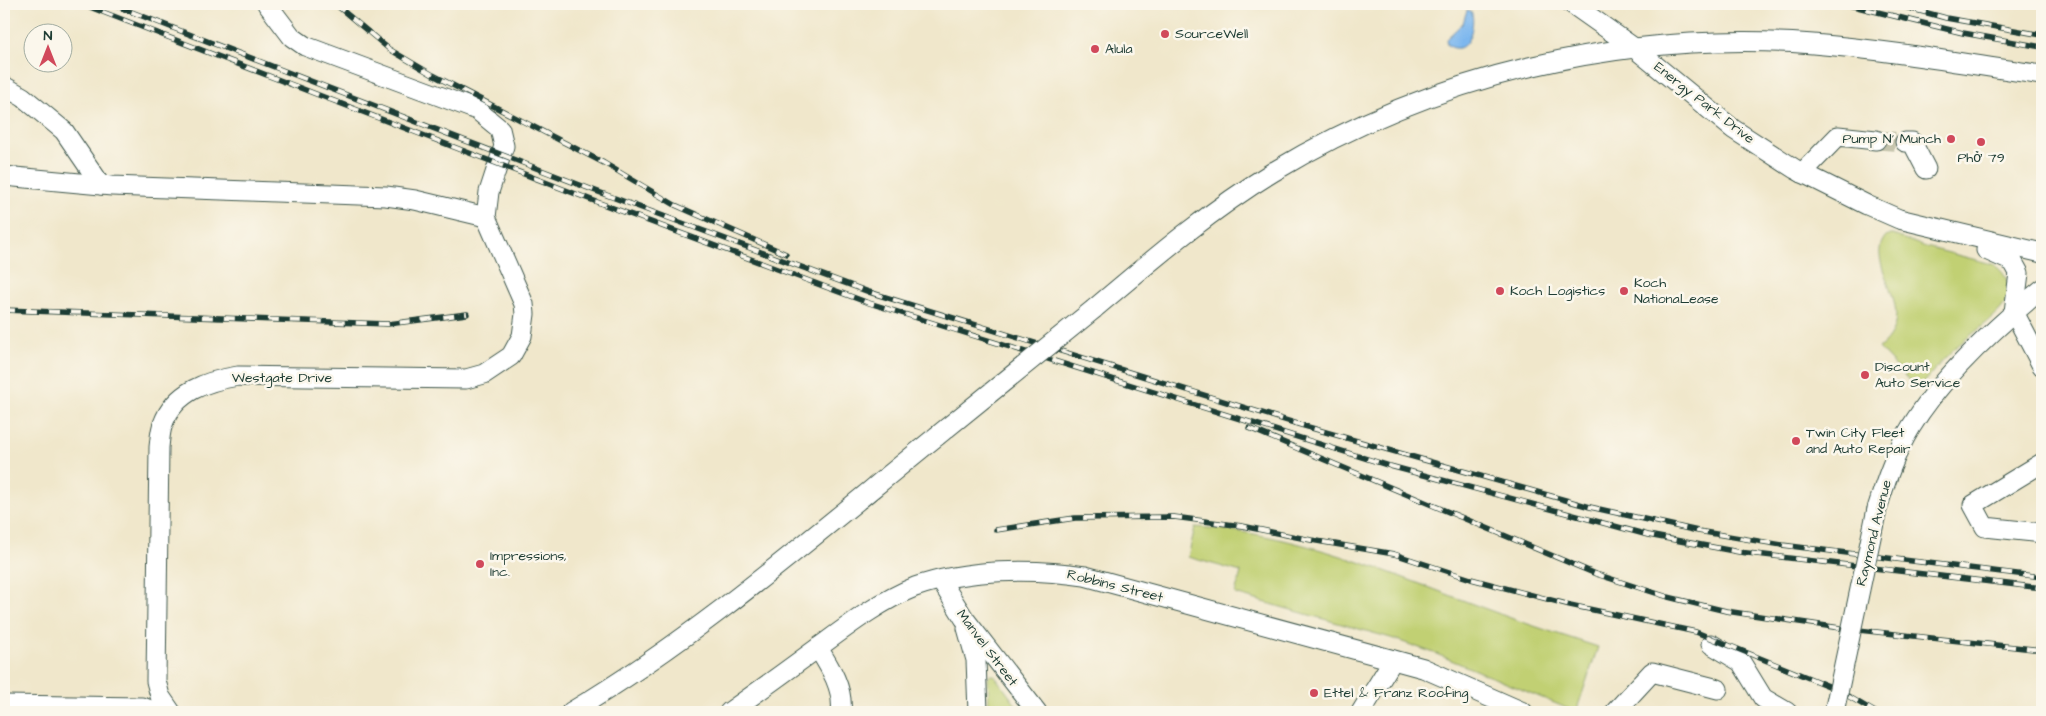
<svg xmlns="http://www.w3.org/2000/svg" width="2046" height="716" font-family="'Architects Daughter',sans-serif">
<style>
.green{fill:#c1d073;stroke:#708654}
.water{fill:#7db7ee;stroke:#4e7a91}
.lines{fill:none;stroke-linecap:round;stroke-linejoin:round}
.minor-tunnel{stroke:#c6c5ad;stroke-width:19;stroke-dasharray:19 9;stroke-linecap:butt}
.minor-casing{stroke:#3e564b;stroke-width:21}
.minor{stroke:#fff;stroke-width:19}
.rail-casing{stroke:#1f3d34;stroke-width:5.5}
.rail{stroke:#fbf7ec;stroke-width:4;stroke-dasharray:11;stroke-linecap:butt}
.minor-bridge-casing{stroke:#3e564b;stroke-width:21;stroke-linecap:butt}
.minor-bridge{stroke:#fff;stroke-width:19}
.poi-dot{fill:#d1495b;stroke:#fbf7ec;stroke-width:2}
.labels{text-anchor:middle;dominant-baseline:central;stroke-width:5;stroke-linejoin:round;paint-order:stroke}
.poi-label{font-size:14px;fill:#1f3d34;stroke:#fbf7ec;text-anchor:start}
.street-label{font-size:14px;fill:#1f3d34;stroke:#fbf7ec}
</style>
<rect width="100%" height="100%" fill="#fbf7ec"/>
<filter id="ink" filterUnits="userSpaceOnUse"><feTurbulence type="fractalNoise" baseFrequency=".02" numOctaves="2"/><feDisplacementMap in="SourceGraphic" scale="10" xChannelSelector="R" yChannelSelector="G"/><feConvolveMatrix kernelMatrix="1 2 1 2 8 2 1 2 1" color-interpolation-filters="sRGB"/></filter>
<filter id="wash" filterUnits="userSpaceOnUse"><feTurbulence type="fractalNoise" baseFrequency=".0096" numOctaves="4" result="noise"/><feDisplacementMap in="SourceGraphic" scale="20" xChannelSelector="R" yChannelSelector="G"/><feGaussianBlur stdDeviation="1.12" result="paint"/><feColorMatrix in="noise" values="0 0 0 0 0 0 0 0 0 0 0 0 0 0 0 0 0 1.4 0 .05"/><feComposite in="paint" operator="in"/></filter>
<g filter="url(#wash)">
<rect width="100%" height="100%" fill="#f0e7cb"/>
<g class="green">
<path d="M1887,235H1893L1926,247L1992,264C2009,273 2014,293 2001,309C1987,325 1966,337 1951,352C1939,363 1929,377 1917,389L1879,348C1925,310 1859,263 1887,235Z"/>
<path d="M1195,527C1301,533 1391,574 1489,610C1525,624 1562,635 1598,647L1576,712L1434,653L1391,638L1235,594L1241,572L1188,557Z"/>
<polygon points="991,675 994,675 1021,712 989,712 988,677"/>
</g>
<path class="water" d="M1467,10L1471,11C1476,20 1470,51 1455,48C1452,48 1450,46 1447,45L1446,39L1463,23Z"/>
</g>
<g filter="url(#ink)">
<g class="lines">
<polyline class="minor-tunnel" points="1876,140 1905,142"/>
<g class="minor-casing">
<g id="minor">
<polyline points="1572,4 1633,47 1733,129 1795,169 1867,205 1899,219 2042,253"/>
<polyline points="4,86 23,97 64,131 101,185"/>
<polyline points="1905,142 1912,142 1926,169"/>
<polyline points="1802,173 1838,136 1876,140"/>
<polyline points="4,176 112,186 386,196 415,200 486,217"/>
<polyline points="1986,250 2013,262 2019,273 2014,312 2042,366"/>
<path d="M1094,309C1152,260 1209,211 1273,172C1436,74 1624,30 1813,44C1890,50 1966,64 2042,75"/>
<polyline points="2042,463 1973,505 1985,527 2042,533"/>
<path d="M1877,509C1886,480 1895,453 1911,427C1941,377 1997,326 2042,289"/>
<polyline points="941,581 964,618 1037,712"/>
<polyline points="967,628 976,660 978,712"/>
<polyline points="1711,644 1741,662 1763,698 1787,712"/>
<path d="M818,648C830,667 844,689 841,712"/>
<polyline points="4,705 142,707 157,712"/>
<path d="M171,712L160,696L156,681L159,447C160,440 160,431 163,424C175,391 207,381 238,376L466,379L484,374L511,356L522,336L525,314L524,304L486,217L489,192L504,146L500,129L477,110L305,46L292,37L267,4"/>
<path d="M571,712C703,633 818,532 937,436"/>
<path d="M729,712C759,691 789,669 819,647C849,625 880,601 915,587C966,569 1032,568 1085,576L1423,668L1523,712"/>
<polyline points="1361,712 1393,660"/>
<polyline points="1615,712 1652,672 1718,689"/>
</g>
</g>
<use href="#minor" class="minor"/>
<g class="rail-casing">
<g id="rail">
<polyline points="82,4 589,199 866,302 1390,466 1648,535 1739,552 2042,588"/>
<polyline points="111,4 593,190 869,292 1301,425 1590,507 1698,531 1782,545 2042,577"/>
<polyline points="335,4 389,49 433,75 604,163 675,205 786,254"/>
<polyline points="1845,4 1963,33 2042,47"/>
<polyline points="1894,4 1946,18 2042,35"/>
<polyline points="4,310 388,324 467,314"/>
<polyline points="1249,428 1596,574 1668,597 1726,611 1840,628 2042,650"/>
<polyline points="996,530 1075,518 1174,517 1242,526 1311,540 1394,554 1471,579 1570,605 1696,632 1836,689 1875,712"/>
</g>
</g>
<use href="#rail" class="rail"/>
<g class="minor-bridge-casing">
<g id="minor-bridge">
<polyline points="937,436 1094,309"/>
<polyline points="1834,712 1877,509"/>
</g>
</g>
<use href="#minor-bridge" class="minor-bridge"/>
</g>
</g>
<g class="poi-dot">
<circle cx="1165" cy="34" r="5"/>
<circle cx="1095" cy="49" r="5"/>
<circle cx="1951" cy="139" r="5"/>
<circle cx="1981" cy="142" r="5"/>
<circle cx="1500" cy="291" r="5"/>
<circle cx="1624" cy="291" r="5"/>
<circle cx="1865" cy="375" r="5"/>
<circle cx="1796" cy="441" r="5"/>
<circle cx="480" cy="564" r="5"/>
<circle cx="1314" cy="693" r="5"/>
</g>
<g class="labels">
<g class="poi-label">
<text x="1175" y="34">SourceWell</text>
<text x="1105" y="49">Alula</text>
<text x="1941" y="139" text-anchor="end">Pump N' Munch</text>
<text x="1981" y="158" text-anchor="middle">Phở 79</text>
<text x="1634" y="283">Koch<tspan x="1634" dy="16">NationaLease</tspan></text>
<text x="1510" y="291">Koch Logistics</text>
<text x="1875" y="367">Discount<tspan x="1875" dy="16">Auto Service</tspan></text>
<text x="1806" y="433">Twin City Fleet<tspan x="1806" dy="16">and Auto Repair</tspan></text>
<text x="490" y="556">Impressions,<tspan x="490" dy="16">Inc.</tspan></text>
<text x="1324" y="693">Ettel &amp; Franz Roofing</text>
</g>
<g class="street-label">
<text transform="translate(1704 103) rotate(38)">Energy Park Drive</text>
<text x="282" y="378">Westgate Drive</text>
<text transform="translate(1874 533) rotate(-76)">Raymond Avenue</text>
<text transform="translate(1115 586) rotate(14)">Robbins Street</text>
<text transform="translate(987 648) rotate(53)">Manvel Street</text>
</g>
</g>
<rect width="2046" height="716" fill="none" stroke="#fbf7ec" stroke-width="20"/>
<g transform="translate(48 48)"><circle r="24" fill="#fbf7ec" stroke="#a3ada2"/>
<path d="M0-4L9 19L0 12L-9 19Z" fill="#d1495b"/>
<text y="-8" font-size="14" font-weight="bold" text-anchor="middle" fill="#1f3d34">N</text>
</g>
</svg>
